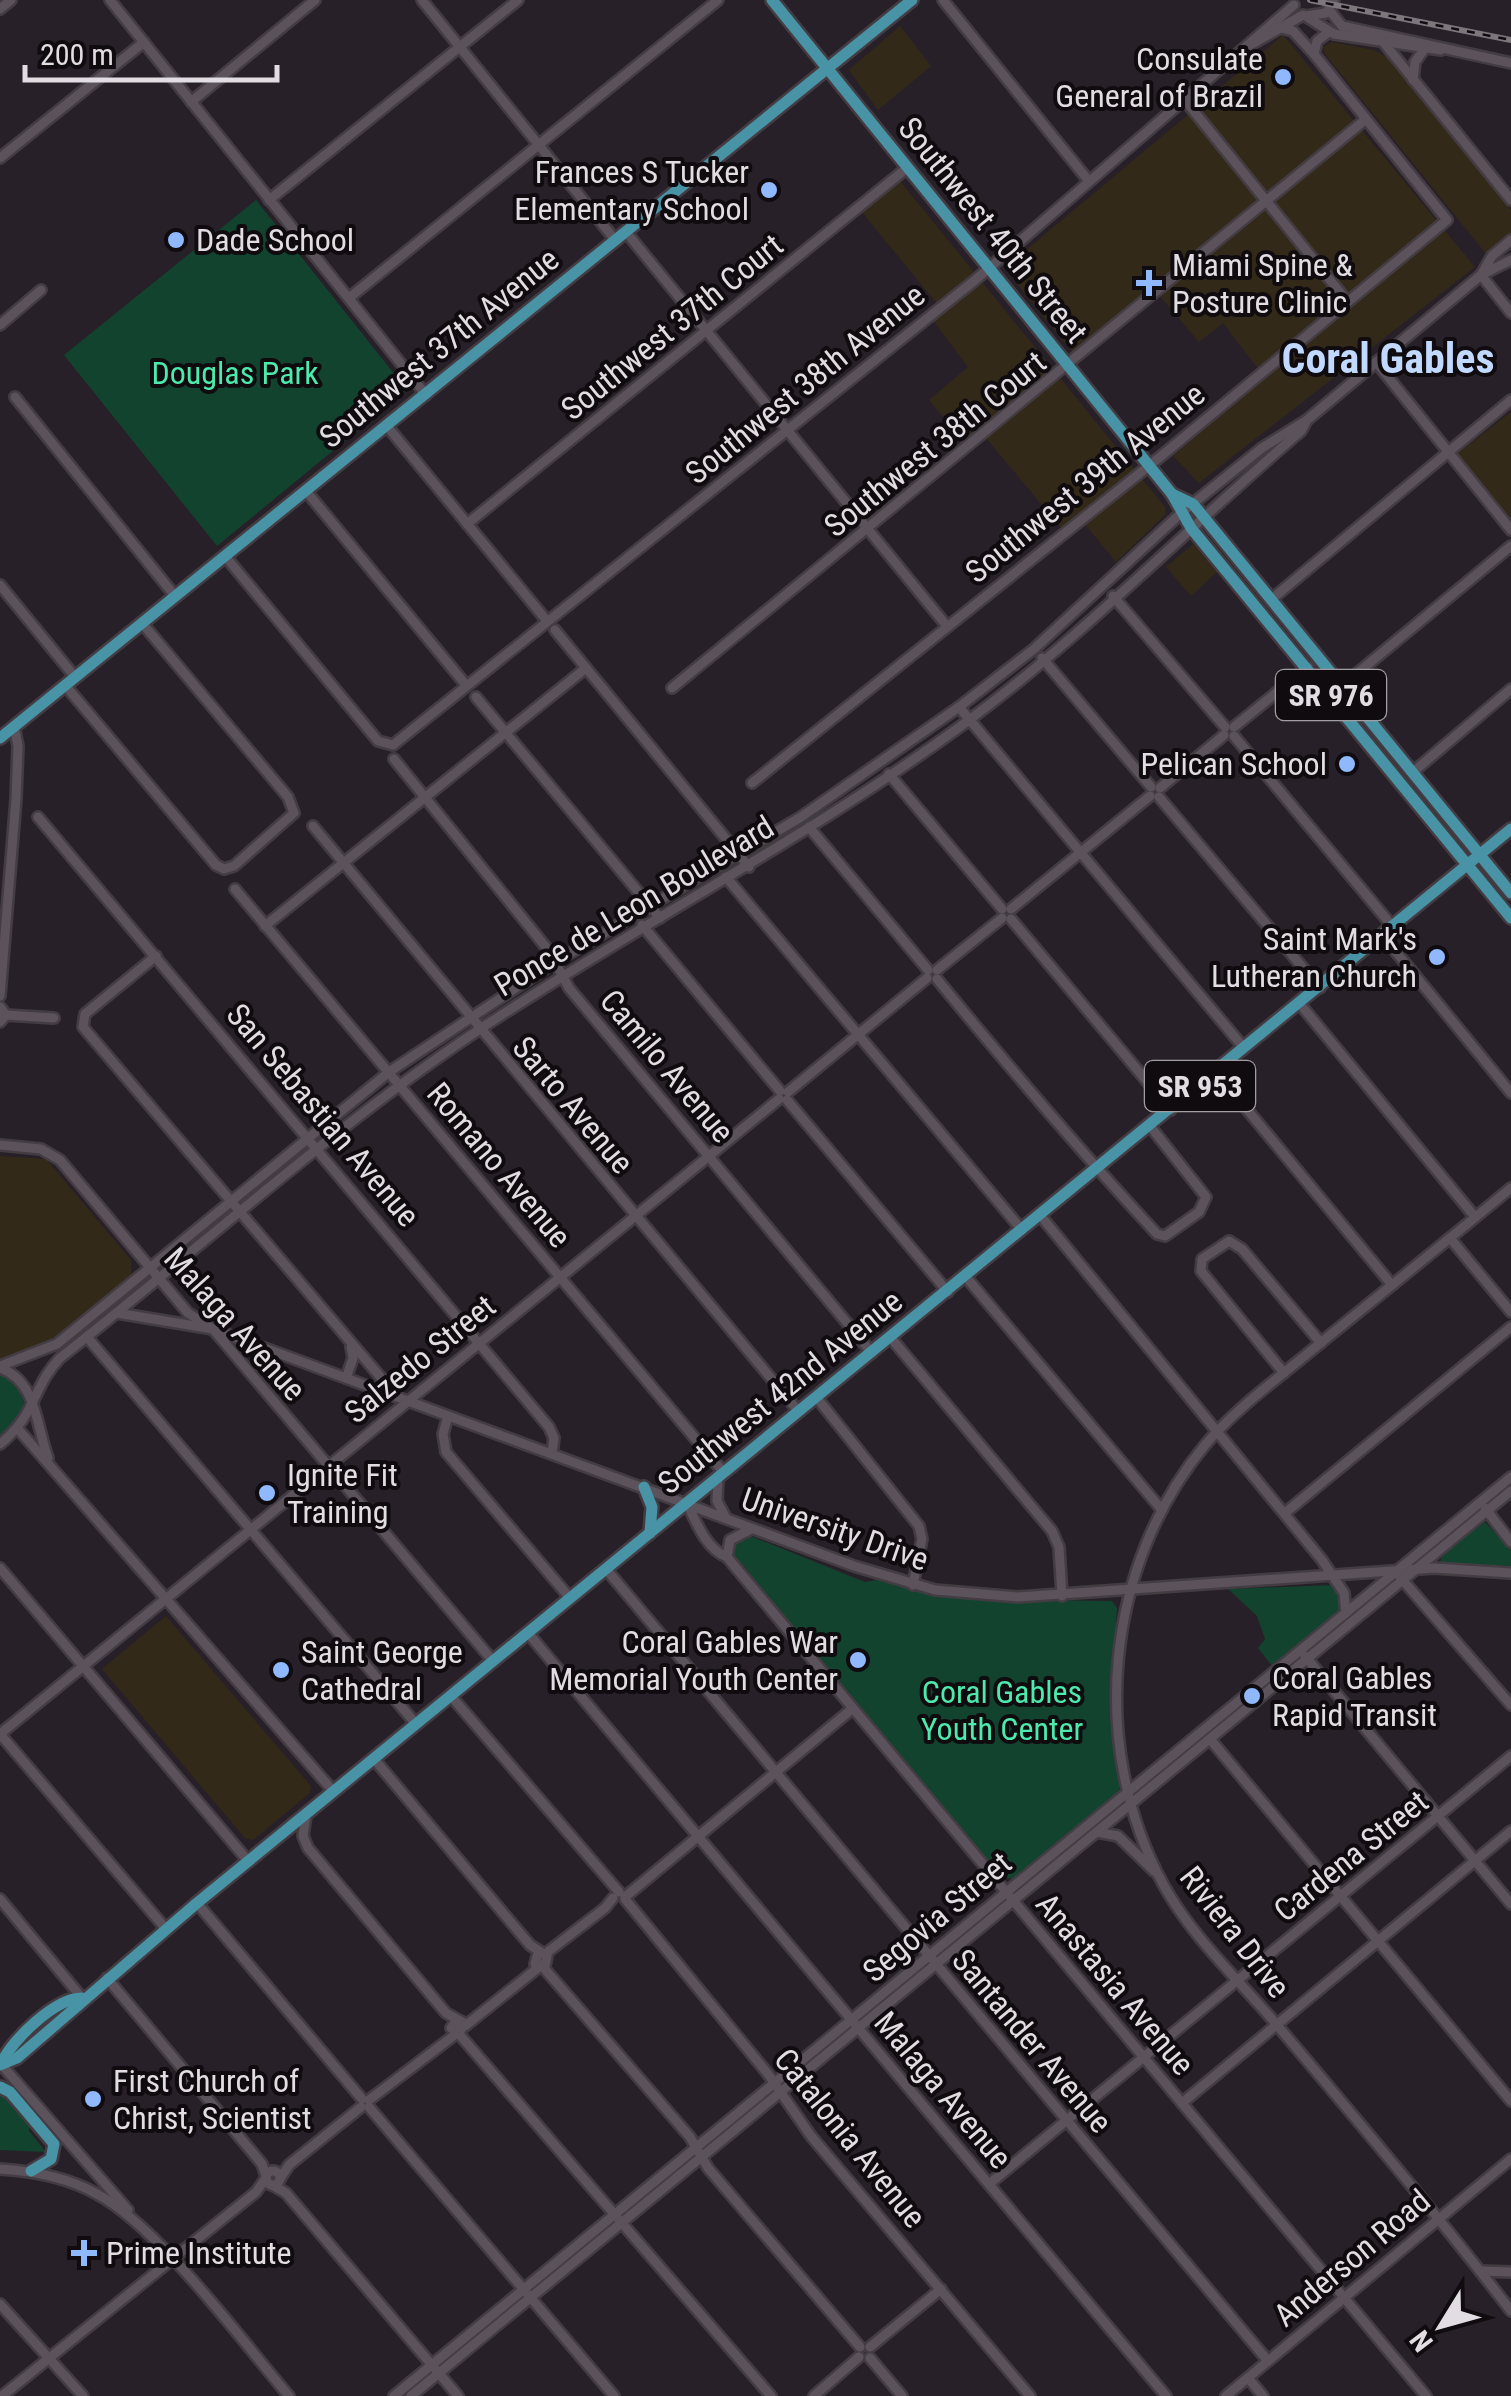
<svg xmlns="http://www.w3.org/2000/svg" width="1511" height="2396" font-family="'Roboto Condensed',sans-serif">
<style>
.commercial{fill:#322919}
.green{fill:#11432f}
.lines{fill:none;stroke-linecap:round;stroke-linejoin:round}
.minor-casing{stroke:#433d43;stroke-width:14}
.major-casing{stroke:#433d43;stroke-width:16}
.minor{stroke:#5b525b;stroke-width:9}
.major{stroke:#4893a5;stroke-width:11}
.rail-casing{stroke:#7d767d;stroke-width:6}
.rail{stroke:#0f0b0f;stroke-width:2.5;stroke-dasharray:8;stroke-linecap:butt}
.poi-dot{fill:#90b8fd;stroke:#0f0b0f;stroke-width:4}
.labels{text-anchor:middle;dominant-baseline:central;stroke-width:8;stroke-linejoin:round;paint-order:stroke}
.shield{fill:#0f0b0f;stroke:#a39ea3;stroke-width:2.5}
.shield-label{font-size:30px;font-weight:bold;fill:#e2dde2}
.poi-label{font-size:32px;fill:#e2dde2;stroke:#0f0b0f;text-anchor:start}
.street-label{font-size:32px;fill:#e2dde2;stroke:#0f0b0f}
.park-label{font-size:32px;fill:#4cebad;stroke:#0f0b0f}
.district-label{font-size:42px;font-weight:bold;fill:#c1d8ff;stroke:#0f0b0f}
</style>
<rect width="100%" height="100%" fill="#282028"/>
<g class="commercial">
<polygon points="900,26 931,66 878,110 849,70"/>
<polygon points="1283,35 1475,267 1199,483 1173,456 1265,378 1223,323 1199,342 1153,288 1073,353 1009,274 1007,266"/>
<polygon points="1332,42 1374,50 1387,57 1511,210 1511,236 1487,255 1324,53 1323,47"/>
<polygon points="900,181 1165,507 1166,514 1116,562 1078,516 1062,529 981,432 966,444 929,400 968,367 932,319 943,311 861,211"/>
<polygon points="1511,412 1511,519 1457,454"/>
<polygon points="1193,544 1217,572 1191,596 1166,567"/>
<polygon points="0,1156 46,1159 131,1260 131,1276 40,1349 0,1361"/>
<polygon points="166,1616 311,1786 310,1793 253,1840 245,1838 102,1669"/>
</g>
<g class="green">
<polygon points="256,200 407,390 217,546 64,355"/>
<polygon points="0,1372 18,1383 25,1406 17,1423 0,1437"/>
<polygon points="1485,1522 1511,1550 1511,1566 1440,1563 1442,1553"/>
<polygon points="748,1535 865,1582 877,1580 972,1599 1112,1601 1117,1608 1111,1703 1120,1792 1023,1873 1013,1879 1000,1877 766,1598 745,1567 732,1560 734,1539"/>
<polygon points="1334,1585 1343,1605 1341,1611 1273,1667 1258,1648 1265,1639 1257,1616 1228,1589"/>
<polygon points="0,2093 30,2122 29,2131 46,2152 0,2150"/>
</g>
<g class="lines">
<g class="minor-casing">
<g id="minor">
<polyline points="110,0 426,395"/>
<polyline points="422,0 616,241"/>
<polyline points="943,0 1088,180"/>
<polyline points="0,9 11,0"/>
<polyline points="1330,11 1342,26 1511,63"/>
<polyline points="1306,16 1326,13 1334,0"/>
<polyline points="1307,17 1334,34 1441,50"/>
<polyline points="1384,43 1511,200"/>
<polyline points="1245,48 1303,15"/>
<polyline points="1314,54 1317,41 1329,32"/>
<polyline points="1413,80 1415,62 1423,51"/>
<polyline points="1184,99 1347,301"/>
<polyline points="191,102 315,0"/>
<polyline points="0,158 144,42"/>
<polyline points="269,200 518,0"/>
<polyline points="626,232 946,625"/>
<polyline points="1481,275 1511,313"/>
<polyline points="1481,275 1511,260"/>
<polyline points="349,298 718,0"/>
<polyline points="0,325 41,290"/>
<polyline points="1376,362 1511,530"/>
<polyline points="15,397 175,596"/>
<polyline points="387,426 547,621"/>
<polyline points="306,491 466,685"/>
<polyline points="467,524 907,168"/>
<polyline points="225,556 378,741 393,745 974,281 1294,5"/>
<polyline points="0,585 75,677"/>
<polyline points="1113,596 1225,727"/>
<polyline points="1273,598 1511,400"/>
<polyline points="555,630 749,867"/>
<polyline points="1042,658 1151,787"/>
<polyline points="65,685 216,865 224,869 234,866 294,813 288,797 142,623"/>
<polyline points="672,688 1366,119"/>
<polyline points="476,697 660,918"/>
<polyline points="1337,703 1343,685 1511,546"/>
<polyline points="959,707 1244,1048"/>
<polyline points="1234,727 1308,667"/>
<polyline points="1234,736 1393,927"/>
<polyline points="394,759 549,951 569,988 872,1353"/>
<polyline points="1413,772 1511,689"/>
<polyline points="889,774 1002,909"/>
<polyline points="752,783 1160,457 1447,220 1314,54 1293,31 1277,27"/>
<polyline points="1160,788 1224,735"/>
<polyline points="1159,797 1320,988"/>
<polyline points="38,817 549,1427 554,1438 552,1453"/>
<polyline points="313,826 799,1412"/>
<polyline points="809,827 928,970"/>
<polyline points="726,877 1022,1230"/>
<polyline points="235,889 724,1473"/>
<polyline points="1011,909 1150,796"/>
<polyline points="1011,919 1171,1110"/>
<polyline points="642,925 780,1091"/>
<polyline points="265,926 586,668"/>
<polyline points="1383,936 1511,1093"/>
<polyline points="156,956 85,1014 83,1027 394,1393"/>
<polyline points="937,970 1002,918"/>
<path d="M937,979C1008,1066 1081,1152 1157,1234L1165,1236L1199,1212L1206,1197L1150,1126"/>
<polyline points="0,996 16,799 18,746 14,726"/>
<polyline points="1300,1004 1475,1217"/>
<polyline points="0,1007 6,1015 0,1022"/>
<polyline points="6,1015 54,1018"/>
<polyline points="1216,1072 1392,1285"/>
<polyline points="788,1092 927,978"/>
<polyline points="787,1100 948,1292"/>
<polyline points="0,1145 41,1149 60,1160 188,1313 213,1329 493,1661"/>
<path d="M1511,1188C1447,1241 1382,1293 1318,1345C1280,1377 1237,1407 1205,1445C1105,1566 1088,1746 1163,1884C1191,1936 1239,1980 1277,2025C1356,2119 1436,2213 1511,2311"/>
<polyline points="1040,1215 1322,1560 1344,1593 1346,1613"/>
<polyline points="1450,1238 1511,1312"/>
<polyline points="966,1277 1162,1510"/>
<polyline points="117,1313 213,1329 854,1566 935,1590 1018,1597 1434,1568 1511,1573"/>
<polyline points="87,1337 416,1724"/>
<polyline points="891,1338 1052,1531 1059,1547 1062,1596"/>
<polyline points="0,1366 57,1344 389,1072 555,962 801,817 959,707 1034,649 1180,514 1262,448 1307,420"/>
<path d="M0,1368C37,1381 36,1426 48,1458"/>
<polyline points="1284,1373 1201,1271 1202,1259 1229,1241 1242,1249 1321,1343"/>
<polyline points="346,1378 353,1358 351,1347"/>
<polyline points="817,1398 919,1526 922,1539 913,1585"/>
<polyline points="448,1416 443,1434 446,1452 570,1598"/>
<polyline points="18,1429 334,1792"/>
<path d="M0,1444C37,1414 32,1387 60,1358C199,1249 330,1129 477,1031C638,924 810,837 965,723C1085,635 1188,527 1301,431L1307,420L1481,275L1492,256L1511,240"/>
<polyline points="718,1478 717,1501 725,1516"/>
<path d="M687,1503C696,1522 706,1549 727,1557L1426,2396"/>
<polyline points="1485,1508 1511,1542"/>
<polyline points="1285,1513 1511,1327"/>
<polyline points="727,1557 730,1540 751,1529"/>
<polyline points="0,1568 249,1862"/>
<polyline points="606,1569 1268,2361"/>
<polyline points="1400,1577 1511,1705"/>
<polyline points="528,1633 1166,2396"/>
<polyline points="1305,1656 1511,1904"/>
<polyline points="451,1696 619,1892"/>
<polyline points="1210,1739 1511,2101"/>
<polyline points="374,1759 530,1945 547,1956 545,1966 535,1964 538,1953"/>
<polyline points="306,1815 303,1836 308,1848 446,2013 464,2023 459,2034 451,2028 457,2020"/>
<polyline points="1097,1832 1118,1836 1154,1871"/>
<polyline points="625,1897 852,1709"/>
<polyline points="0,1899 82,1998"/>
<polyline points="625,1899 768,2074 811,2136 1030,2396"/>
<polyline points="197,1903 362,2099"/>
<polyline points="166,1929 0,1734 779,1099"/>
<polyline points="545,1954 605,1908 613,1898"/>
<polyline points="543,1967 690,2137 708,2168 860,2347"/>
<polyline points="107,1978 262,2164 266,2176"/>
<polyline points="465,2026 539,1967"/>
<polyline points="459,2034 771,2396"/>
<polyline points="0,2063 128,2210"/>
<polyline points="369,2100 456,2034"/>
<polyline points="1182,2103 1511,1831"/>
<polyline points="369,2107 614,2396"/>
<path d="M0,2169C34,2171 67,2177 97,2194C159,2227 241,2340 289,2396"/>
<circle cx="273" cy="2178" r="7"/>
<polyline points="281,2177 289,2165 361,2107"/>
<polyline points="989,2184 1511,1756"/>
<polyline points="274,2186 286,2193 458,2396"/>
<polyline points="1480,2271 1511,2272"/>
<polyline points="0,2304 83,2396"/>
<polyline points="870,2347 941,2289"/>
<polyline points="870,2358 902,2396"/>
<polyline points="1248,2378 1263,2396"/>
<polyline points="2,2396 256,2192 266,2178"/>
<polyline points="394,2396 1511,1477"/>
<polyline points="411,2396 1511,1491"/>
<polyline points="814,2396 859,2357"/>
<polyline points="1226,2396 1511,2159"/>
</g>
</g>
<g class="major-casing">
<g id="major">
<polyline points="772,0 1172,494 1191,528 1511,918"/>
<polyline points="1172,494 1193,504 1511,893"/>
<polyline points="0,738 912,0"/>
<polyline points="644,1487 652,1507 650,1533"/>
<path d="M1,2064C12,2040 55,1998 82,1998"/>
<polyline points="0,2065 17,2058 197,1903 1511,829"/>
<polyline points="0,2087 10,2092 54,2144 51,2159 31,2171"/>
</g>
</g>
<use href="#minor" class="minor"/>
<use href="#major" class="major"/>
<g class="rail-casing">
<polyline id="rail" points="1310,0 1511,40"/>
</g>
<use href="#rail" class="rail"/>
</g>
<g class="poi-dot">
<circle cx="1283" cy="77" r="10"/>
<circle cx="769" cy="190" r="10"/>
<circle cx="176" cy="240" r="10"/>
<path d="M1144 268h10v10h10v10h-10v10h-10v-10h-10v-10h10z"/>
<circle cx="1347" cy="764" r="10"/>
<circle cx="1437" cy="957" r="10"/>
<circle cx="267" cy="1493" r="10"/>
<circle cx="858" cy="1660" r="10"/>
<circle cx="281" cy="1670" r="10"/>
<circle cx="1252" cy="1696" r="10"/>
<circle cx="93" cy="2099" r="10"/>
<path d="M79 2238h10v10h10v10h-10v10h-10v-10h-10v-10h10z"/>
</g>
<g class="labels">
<g class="shield">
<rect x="1276" y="670" width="110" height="50" rx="8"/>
<rect x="1145" y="1061" width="110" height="50" rx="8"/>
</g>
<g class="shield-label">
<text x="1331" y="695">SR 976</text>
<text x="1200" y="1086">SR 953</text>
</g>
<g class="poi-label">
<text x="1263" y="59" text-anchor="end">Consulate<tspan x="1263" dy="37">General of Brazil</tspan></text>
<text x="749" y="172" text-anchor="end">Frances S Tucker<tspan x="749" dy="37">Elementary School</tspan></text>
<text x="196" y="240">Dade School</text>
<text x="1172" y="265">Miami Spine &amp;<tspan x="1172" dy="37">Posture Clinic</tspan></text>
<text x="1327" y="764" text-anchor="end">Pelican School</text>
<text x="1417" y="939" text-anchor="end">Saint Mark's<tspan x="1417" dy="37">Lutheran Church</tspan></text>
<text x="287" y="1475">Ignite Fit<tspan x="287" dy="37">Training</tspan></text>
<text x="838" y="1642" text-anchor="end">Coral Gables War<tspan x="838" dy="37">Memorial Youth Center</tspan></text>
<text x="301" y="1652">Saint George<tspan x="301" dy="37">Cathedral</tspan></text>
<text x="1272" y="1678">Coral Gables<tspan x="1272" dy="37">Rapid Transit</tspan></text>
<text x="113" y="2081">First Church of<tspan x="113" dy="37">Christ, Scientist</tspan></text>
<text x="106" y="2253">Prime Institute</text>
</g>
<g class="street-label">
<text transform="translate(993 230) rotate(51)">Southwest 40th Street</text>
<text transform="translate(672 327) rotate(-39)">Southwest 37th Court</text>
<text transform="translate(439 348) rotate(-39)">Southwest 37th Avenue</text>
<text transform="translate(805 384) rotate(-39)">Southwest 38th Avenue</text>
<text transform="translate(935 444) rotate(-39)">Southwest 38th Court</text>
<text transform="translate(1085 483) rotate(-39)">Southwest 39th Avenue</text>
<text transform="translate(634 906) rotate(-31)">Ponce de Leon Boulevard</text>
<text transform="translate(667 1066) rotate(50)">Camilo Avenue</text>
<text transform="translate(573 1105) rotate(50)">Sarto Avenue</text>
<text transform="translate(323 1115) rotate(50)">San Sebastian Avenue</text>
<text transform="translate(499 1165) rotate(50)">Romano Avenue</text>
<text transform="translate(235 1324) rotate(48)">Malaga Avenue</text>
<text transform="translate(420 1359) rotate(-39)">Salzedo Street</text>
<text transform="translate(780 1392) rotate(-39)">Southwest 42nd Avenue</text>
<text transform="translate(835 1529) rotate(19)">University Drive</text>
<text transform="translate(1351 1856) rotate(-39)">Cardena Street</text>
<text transform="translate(937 1917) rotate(-40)">Segovia Street</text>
<text transform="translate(1235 1932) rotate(52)">Riviera Drive</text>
<text transform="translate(1115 1984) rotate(50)">Anastasia Avenue</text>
<text transform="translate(1032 2041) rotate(50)">Santander Avenue</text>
<text transform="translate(943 2090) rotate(50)">Malaga Avenue</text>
<text transform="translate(850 2138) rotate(51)">Catalonia Avenue</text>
<text transform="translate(1352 2258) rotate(-40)">Anderson Road</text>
</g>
<g class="park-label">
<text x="235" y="373">Douglas Park</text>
<text x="1002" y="1692">Coral Gables<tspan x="1002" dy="37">Youth Center</tspan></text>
</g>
<g class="district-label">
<text x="1388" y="358">Coral Gables</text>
</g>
</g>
<g transform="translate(1441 2326) rotate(233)" stroke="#0f0b0f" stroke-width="8" paint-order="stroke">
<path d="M0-8L18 38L0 25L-18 38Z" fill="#e2dde2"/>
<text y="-15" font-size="28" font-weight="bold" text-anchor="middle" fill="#e2dde2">N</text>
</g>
<path d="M25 65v15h252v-15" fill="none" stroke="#e2dde2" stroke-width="5"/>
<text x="40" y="65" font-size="30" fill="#e2dde2" stroke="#0f0b0f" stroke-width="8" paint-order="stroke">200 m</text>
</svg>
